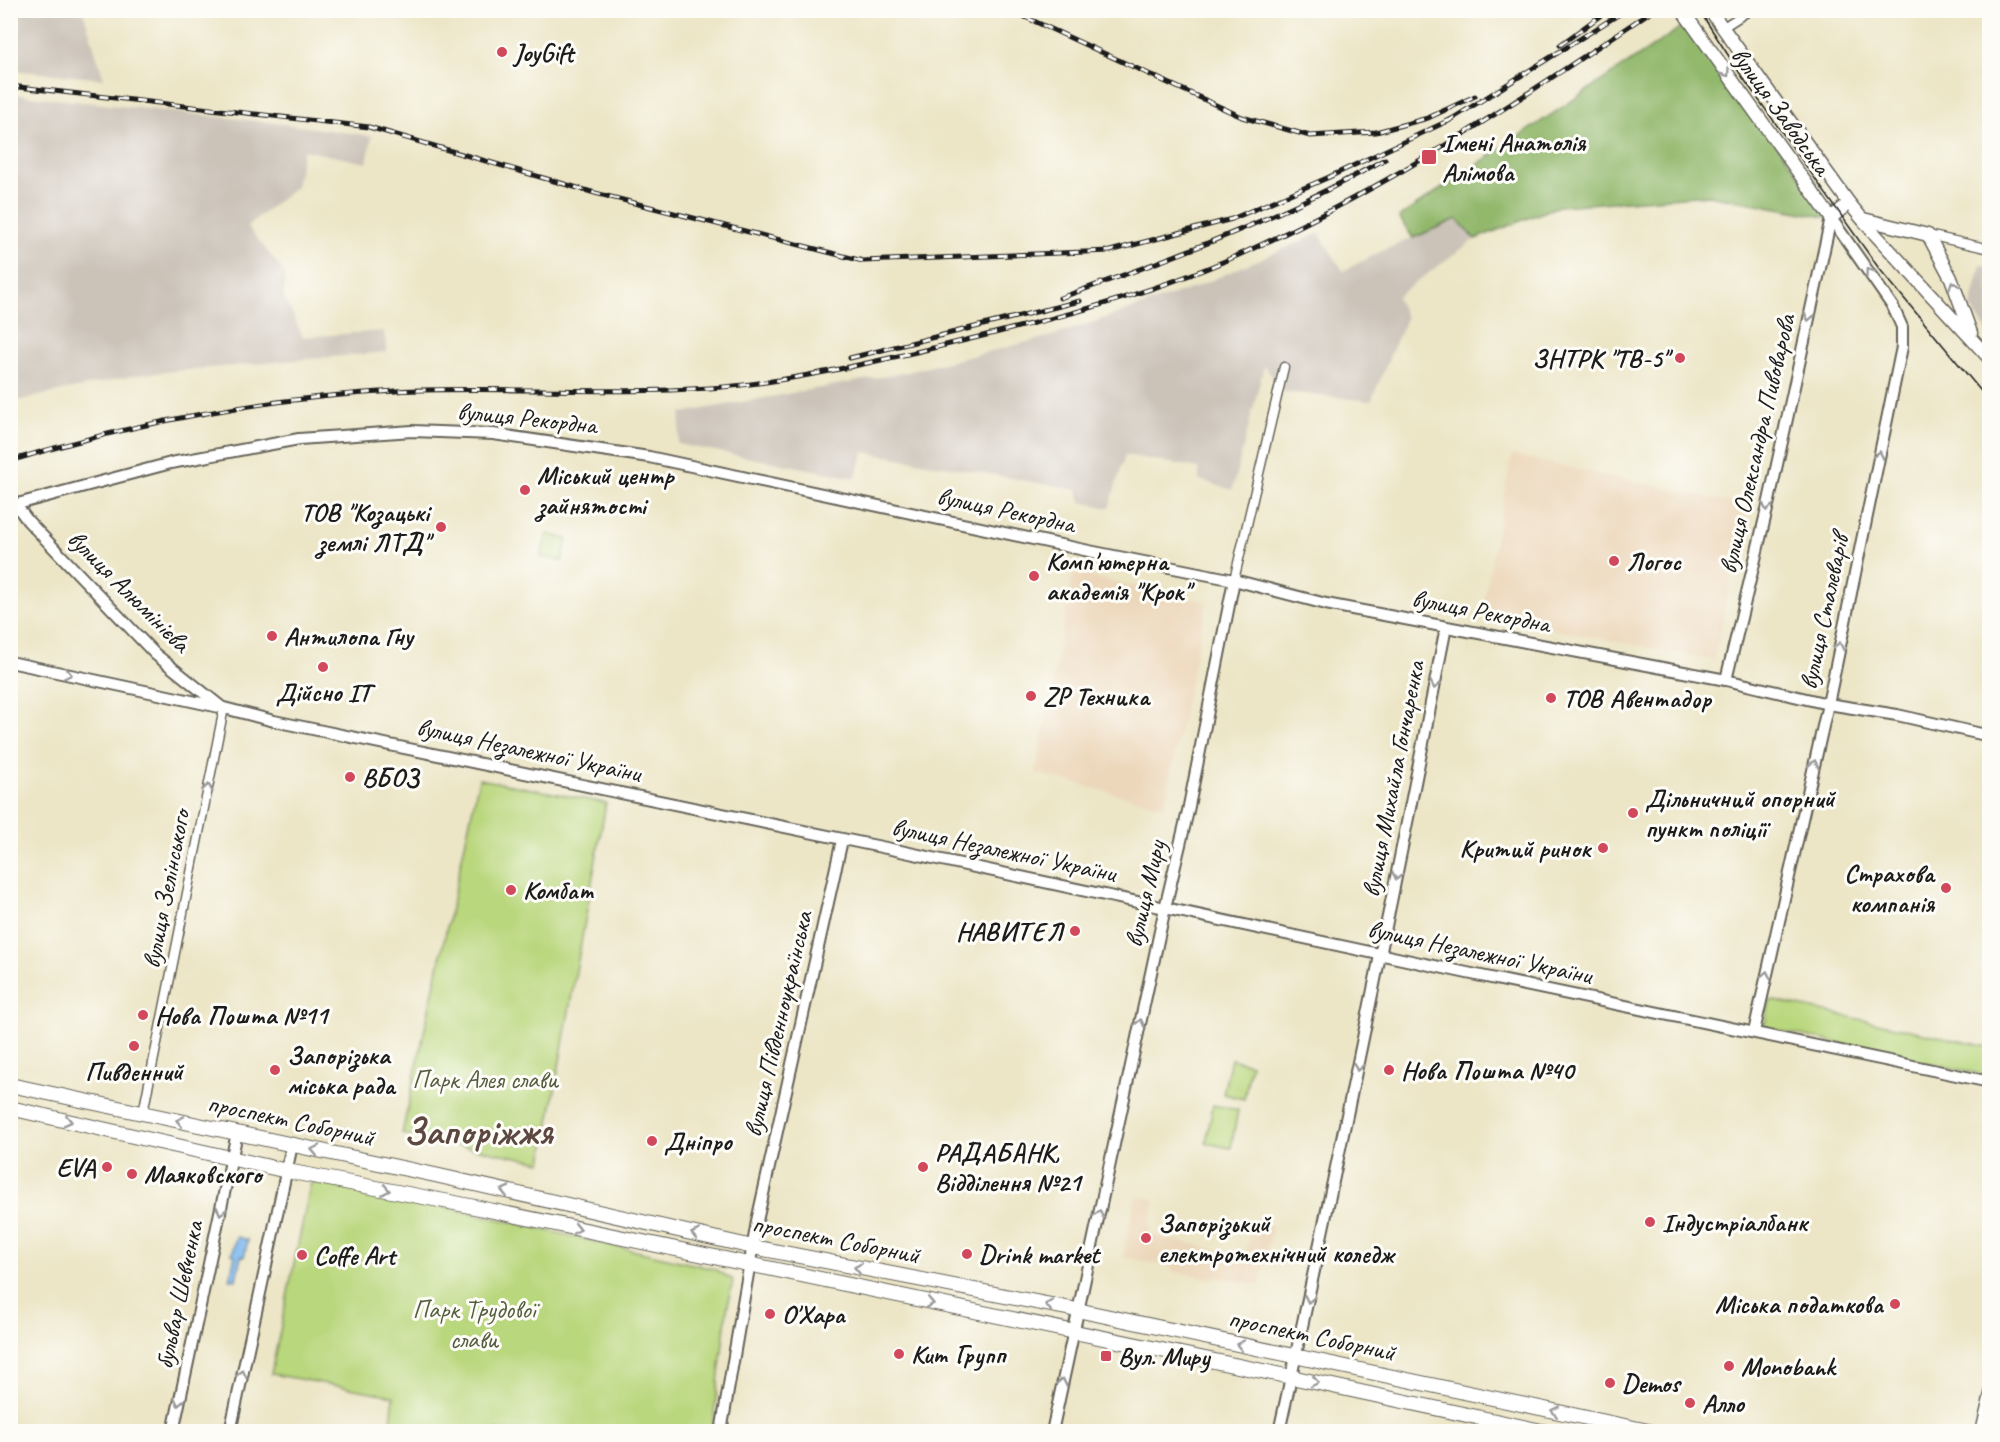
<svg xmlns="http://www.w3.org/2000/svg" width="2000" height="1442" font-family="Caveat,sans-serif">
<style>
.built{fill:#ecd7ba}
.industrial{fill:#cbc2b8}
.green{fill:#b9d77d;stroke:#6a7a4c;stroke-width:1.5}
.forest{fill:#92b86c;stroke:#576a44;stroke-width:1.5}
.water{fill:#7cb8ee;stroke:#4c6a85;stroke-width:1.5}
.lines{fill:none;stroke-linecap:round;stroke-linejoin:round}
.minor-casing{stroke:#656258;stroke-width:11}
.tertiary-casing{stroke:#656258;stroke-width:14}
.secondary-casing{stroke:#656258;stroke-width:15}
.primary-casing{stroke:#656258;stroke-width:16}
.minor{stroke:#fff;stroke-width:8}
.tertiary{stroke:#fff;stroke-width:10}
.secondary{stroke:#fff;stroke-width:12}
.primary{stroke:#fff;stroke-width:14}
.tram{stroke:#1c1c1c;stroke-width:1.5}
.rail-casing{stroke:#1c1c1c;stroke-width:5}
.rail{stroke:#fdfcf7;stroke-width:3;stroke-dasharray:9;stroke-linecap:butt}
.oneway{stroke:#999}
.poi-dot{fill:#d1495b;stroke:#fdfcf7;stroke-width:2}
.labels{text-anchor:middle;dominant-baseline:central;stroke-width:6;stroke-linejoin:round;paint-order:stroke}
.poi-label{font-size:26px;font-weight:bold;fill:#1c1c1c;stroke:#fdfcf7;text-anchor:start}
.street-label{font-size:26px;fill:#1c1c1c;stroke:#fdfcf7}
.park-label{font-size:26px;fill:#535d3e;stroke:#fdfcf7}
.town-label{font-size:38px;font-weight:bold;fill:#5c4840;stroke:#fdfcf7}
</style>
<rect width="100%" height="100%" fill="#fdfcf7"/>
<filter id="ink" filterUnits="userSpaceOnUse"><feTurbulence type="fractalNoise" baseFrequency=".0167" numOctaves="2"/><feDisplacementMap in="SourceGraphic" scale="12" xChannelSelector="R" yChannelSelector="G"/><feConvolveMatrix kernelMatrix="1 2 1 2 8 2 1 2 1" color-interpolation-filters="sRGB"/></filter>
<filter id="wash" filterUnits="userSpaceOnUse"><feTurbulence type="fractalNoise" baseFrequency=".008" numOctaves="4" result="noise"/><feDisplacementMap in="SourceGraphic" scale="24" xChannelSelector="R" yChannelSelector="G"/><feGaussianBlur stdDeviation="1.35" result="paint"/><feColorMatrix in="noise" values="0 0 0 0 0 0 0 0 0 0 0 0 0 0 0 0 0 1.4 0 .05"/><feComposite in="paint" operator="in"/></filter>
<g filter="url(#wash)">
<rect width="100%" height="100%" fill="#ece5c6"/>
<g class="built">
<polygon points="1512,455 1747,506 1714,660 1481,616"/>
<polygon points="1073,573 1207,602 1164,806 1036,773"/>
<polygon points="1136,1195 1155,1200 1148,1235 1245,1255 1253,1221 1273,1225 1260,1285 1214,1276 1213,1279 1171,1271 1172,1267 1123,1257"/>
</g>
<g class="industrial">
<polygon points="11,10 83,11 104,79 11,70"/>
<polygon points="10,94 275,123 372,136 367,163 303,150 296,187 247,226 285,273 284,297 303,337 384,331 387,352 142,374 11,402"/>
<polygon points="1457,219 1475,239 1396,297 1406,318 1371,401 1285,392 1264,366 1232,490 1199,480 1199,468 1125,455 1109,508 1081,502 1078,490 864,452 855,478 678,444 681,413 908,372 1052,336 1194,288 1319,233 1343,271 1384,250"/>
<polygon points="1981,265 1989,267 1989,333 1971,308"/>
</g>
<g class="green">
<polygon points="547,534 567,539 562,561 541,557"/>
<polygon points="479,779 606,803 542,1162 402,1134"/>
<polygon points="1770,1000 1989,1047 1989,1076 1764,1027"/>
<polygon points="1231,1059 1251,1064 1244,1099 1223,1094"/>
<polygon points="1213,1105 1238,1110 1231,1148 1206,1143"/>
<polygon points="311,1182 459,1210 714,1269 733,1280 727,1310 712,1431 390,1431 394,1396 271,1374"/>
</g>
<polygon class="forest" points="1689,22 1830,218 1709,195 1559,206 1475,239 1457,219 1413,238 1399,217"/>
<polygon class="water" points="236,1237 248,1240 244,1257 241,1256 236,1280 230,1279 235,1255 232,1254"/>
</g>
<g filter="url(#ink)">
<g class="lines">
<g class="minor-casing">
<g id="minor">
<polyline points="1722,28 1750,10"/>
<polyline points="1928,235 1990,249"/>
<polyline points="1234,580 1284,367"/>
<polyline points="143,1113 224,708"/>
<polyline points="1980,1432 1990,1390"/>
</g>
</g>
<g class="tertiary-casing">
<g id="tertiary">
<polyline points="10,497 28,521 155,654 220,706"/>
<polyline points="10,506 171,463 299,439 412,431 493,434 649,457 1089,551 1234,580 1326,604 1726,680 1828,704 1897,715 1990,736"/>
<polyline points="10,662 224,708 274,721 891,849 1467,973 1990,1082"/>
<polyline points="1726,680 1769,501 1831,218"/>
<polyline points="1754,1032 1828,704 1902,347 1902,327 1893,307 1831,218"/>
<polyline points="173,1432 237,1133"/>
<polyline points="230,1432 292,1145"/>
<polyline points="721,1432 757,1221 842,840"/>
<polyline points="1052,1432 1165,908 1188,811 1234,580"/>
<path d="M1279,1432C1338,1164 1393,896 1446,627"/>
</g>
</g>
<g class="secondary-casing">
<g id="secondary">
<polyline points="1682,10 1831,218 1849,203 1873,232 1990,359"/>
<polyline points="1710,10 1849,203"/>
<polyline points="1863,219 1928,235 1951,278 1971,333"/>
</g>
</g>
<g class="primary-casing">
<g id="primary">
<polyline points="10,1085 435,1175 753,1247 1077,1310 1653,1432"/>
<polyline points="10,1108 287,1171 460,1204 1291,1377 1546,1432"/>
</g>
</g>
<use href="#minor" class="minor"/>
<use href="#tertiary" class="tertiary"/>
<use href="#secondary" class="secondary"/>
<use href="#primary" class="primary"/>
<polyline class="tram" points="1699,10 1741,75 1878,267 1990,402"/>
<g class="rail-casing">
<g id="rail">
<polyline points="1010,10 1242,117 1310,136 1376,132 1428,118 1475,96"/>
<polyline points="1560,45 1608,10"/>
<polyline points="10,86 369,127 595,193 863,261 1110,251 1232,219 1327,178 1454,118"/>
<polyline points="1447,122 1626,10"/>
<path d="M1060,298C1172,258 1282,218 1385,159"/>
<polyline points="850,358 1080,301"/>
<path d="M10,461C136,422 265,398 396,391C500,386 605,395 710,388C784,383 860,365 933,348C1037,323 1143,298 1241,254C1388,188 1520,100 1653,10"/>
</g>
</g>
<use href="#rail" class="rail"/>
</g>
<defs><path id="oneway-chevron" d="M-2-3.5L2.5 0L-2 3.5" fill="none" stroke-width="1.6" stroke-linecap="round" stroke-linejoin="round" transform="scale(1.5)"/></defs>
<g class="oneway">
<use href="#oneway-chevron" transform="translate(1726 73) rotate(54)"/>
<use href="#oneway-chevron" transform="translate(1869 272) rotate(-125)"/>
<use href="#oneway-chevron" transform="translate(1953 285) rotate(-111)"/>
<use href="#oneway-chevron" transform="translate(1809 317) rotate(102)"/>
<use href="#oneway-chevron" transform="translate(1879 455) rotate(-78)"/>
<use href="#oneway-chevron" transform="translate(1767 507) rotate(103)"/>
<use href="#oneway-chevron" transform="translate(1839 646) rotate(-78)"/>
<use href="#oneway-chevron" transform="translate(68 674) rotate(12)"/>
<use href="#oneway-chevron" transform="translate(1435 685) rotate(101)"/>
<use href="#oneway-chevron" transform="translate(1814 764) rotate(-77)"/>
<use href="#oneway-chevron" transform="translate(208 788) rotate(-79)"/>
<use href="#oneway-chevron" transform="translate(1397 876) rotate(101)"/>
<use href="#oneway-chevron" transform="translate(1766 975) rotate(-78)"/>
<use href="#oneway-chevron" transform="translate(1140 1023) rotate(-78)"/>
<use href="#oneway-chevron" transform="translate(1358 1067) rotate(102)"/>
<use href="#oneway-chevron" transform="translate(68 1121) rotate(13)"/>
<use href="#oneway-chevron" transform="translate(180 1121) rotate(-168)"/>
<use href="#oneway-chevron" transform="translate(315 1150) rotate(-168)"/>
<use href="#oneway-chevron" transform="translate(386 1190) rotate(11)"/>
<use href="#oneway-chevron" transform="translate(505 1191) rotate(-167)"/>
<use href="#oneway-chevron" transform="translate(221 1211) rotate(103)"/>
<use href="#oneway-chevron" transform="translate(1099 1214) rotate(-78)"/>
<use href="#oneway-chevron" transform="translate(577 1229) rotate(12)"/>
<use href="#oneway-chevron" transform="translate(695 1234) rotate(-167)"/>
<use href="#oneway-chevron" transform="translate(858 1268) rotate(-169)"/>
<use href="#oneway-chevron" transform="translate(1309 1299) rotate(102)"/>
<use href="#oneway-chevron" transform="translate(930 1303) rotate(12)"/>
<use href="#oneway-chevron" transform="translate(1049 1305) rotate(-169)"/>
<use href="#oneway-chevron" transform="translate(1240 1345) rotate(-168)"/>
<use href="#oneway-chevron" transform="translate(242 1374) rotate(-78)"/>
<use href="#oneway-chevron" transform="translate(1062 1382) rotate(-78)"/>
<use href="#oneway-chevron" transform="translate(1315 1382) rotate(12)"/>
<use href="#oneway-chevron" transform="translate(179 1402) rotate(102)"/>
<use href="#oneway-chevron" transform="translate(1555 1411) rotate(-168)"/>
</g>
</g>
<g class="poi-dot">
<circle cx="502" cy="52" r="6"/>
<rect x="1421" y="149" width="16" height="16" rx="3"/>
<circle cx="1680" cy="358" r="6"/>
<circle cx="525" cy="490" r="6"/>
<circle cx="441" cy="527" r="6"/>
<circle cx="1614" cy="561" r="6"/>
<circle cx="1034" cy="576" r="6"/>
<circle cx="272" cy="636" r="6"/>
<circle cx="323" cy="667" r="6"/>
<circle cx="1031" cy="696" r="6"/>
<circle cx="1551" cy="698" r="6"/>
<circle cx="350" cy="777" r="6"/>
<circle cx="1633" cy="813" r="6"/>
<circle cx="1603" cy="848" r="6"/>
<circle cx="1946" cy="888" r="6"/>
<circle cx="511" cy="890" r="6"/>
<circle cx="1075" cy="931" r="6"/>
<circle cx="143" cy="1015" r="6"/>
<circle cx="134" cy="1046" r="6"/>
<circle cx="275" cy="1070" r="6"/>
<circle cx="1389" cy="1070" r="6"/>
<circle cx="652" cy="1141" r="6"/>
<circle cx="107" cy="1167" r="6"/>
<circle cx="923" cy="1167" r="6"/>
<circle cx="132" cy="1174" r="6"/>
<circle cx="1650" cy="1222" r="6"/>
<circle cx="1146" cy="1238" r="6"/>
<circle cx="967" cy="1254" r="6"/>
<circle cx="302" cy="1255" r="6"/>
<circle cx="1895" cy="1304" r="6"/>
<circle cx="770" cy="1314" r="6"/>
<circle cx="899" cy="1354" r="6"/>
<rect x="1100" y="1350" width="12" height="12" rx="3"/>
<circle cx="1729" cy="1366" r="6"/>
<circle cx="1610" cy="1383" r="6"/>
<circle cx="1690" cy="1403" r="6"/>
</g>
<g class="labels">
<g class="poi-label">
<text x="514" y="52">JoyGift</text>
<text x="1442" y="142">Імені Анатолія<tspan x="1442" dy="30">Алімова</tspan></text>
<text x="1668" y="358" text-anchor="end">ЗНТРК "ТВ-5"</text>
<text x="537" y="475">Міський центр<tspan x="537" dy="30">зайнятості</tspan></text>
<text x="429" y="512" text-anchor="end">ТОВ "Козацькі<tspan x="429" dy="30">землі ЛТД"</tspan></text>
<text x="1046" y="561">Комп'ютерна<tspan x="1046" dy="30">академія "Крок"</tspan></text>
<text x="1626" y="561">Логос</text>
<text x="284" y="636">Антилопа Гну</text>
<text x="323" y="692" text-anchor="middle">Дійсно ІТ</text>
<text x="1043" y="696">ZP Техника</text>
<text x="1563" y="698">ТОВ Авентадор</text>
<text x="362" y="777">ВБОЗ</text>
<text x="1645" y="798">Дільничний опорний<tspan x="1645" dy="30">пункт поліції</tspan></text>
<text x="1591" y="848" text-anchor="end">Критий ринок</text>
<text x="1934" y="873" text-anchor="end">Страхова<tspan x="1934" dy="30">компанія</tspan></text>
<text x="523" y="890">Комбат</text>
<text x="1063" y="931" text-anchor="end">НАВИТЕЛ</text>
<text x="155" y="1015">Нова Пошта №11</text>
<text x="287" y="1055">Запорізька<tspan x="287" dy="30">міська рада</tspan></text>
<text x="1401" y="1070">Нова Пошта №40</text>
<text x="134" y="1071" text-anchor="middle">Пивденний</text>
<text x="664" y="1141">Дніпро</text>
<text x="935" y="1152">РАДАБАНК,<tspan x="935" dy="30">Відділення №21</tspan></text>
<text x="95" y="1167" text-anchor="end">EVA</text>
<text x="144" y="1174">Маяковского</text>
<text x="1662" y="1222">Індустріалбанк</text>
<text x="1158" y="1223">Запорізький<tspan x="1158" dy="30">електротехнічний коледж</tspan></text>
<text x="979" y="1254">Drink market</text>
<text x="314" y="1255">Coffe Art</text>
<text x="1883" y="1304" text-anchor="end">Міська податкова</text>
<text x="782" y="1314">О'Хара</text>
<text x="911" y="1354">Кит Групп</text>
<text x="1118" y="1356">Вул. Миру</text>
<text x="1741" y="1366">Monobank</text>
<text x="1622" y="1383">Demos</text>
<text x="1702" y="1403">Алло</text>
</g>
<g class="street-label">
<text transform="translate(1781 111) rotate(54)">вулиця Заводська</text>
<text transform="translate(527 418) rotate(6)">вулиця Рекордна</text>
<text transform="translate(1757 444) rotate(-77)">вулиця Олександра Пивоварова</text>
<text transform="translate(1006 510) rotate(12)">вулиця Рекордна</text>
<text transform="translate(129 591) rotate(45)">вулиця Алюмінієва</text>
<text transform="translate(1481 611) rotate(11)">вулиця Рекордна</text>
<text transform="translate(1824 612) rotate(-78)">вулиця Сталеварів</text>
<text transform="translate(529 750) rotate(12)">вулиця Незалежної України</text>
<text transform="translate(1393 779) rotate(-79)">вулиця Михайла Гончаренка</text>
<text transform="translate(1004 850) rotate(12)">вулиця Незалежної України</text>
<text transform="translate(166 889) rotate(-79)">вулиця Зелінського</text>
<text transform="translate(1145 894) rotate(-77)">вулиця Миру</text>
<text transform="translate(1480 952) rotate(12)">вулиця Незалежної України</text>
<text transform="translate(778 1024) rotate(-77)">вулиця Південноукраїнська</text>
<text transform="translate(291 1120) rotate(12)">проспект Соборний</text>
<text transform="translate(836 1239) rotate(11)">проспект Соборний</text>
<text transform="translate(179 1295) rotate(-78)">бульвар Шевченка</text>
<text transform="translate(1312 1335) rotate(12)">проспект Соборний</text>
</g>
<g class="park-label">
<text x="485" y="1079">Парк Алея слави</text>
<text x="474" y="1309">Парк Трудової<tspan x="474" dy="30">слави</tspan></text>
</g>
<g class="town-label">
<text x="478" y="1131">Запоріжжя</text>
</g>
</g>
<rect width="2000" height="1442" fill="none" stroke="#fdfcf7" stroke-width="36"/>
</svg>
